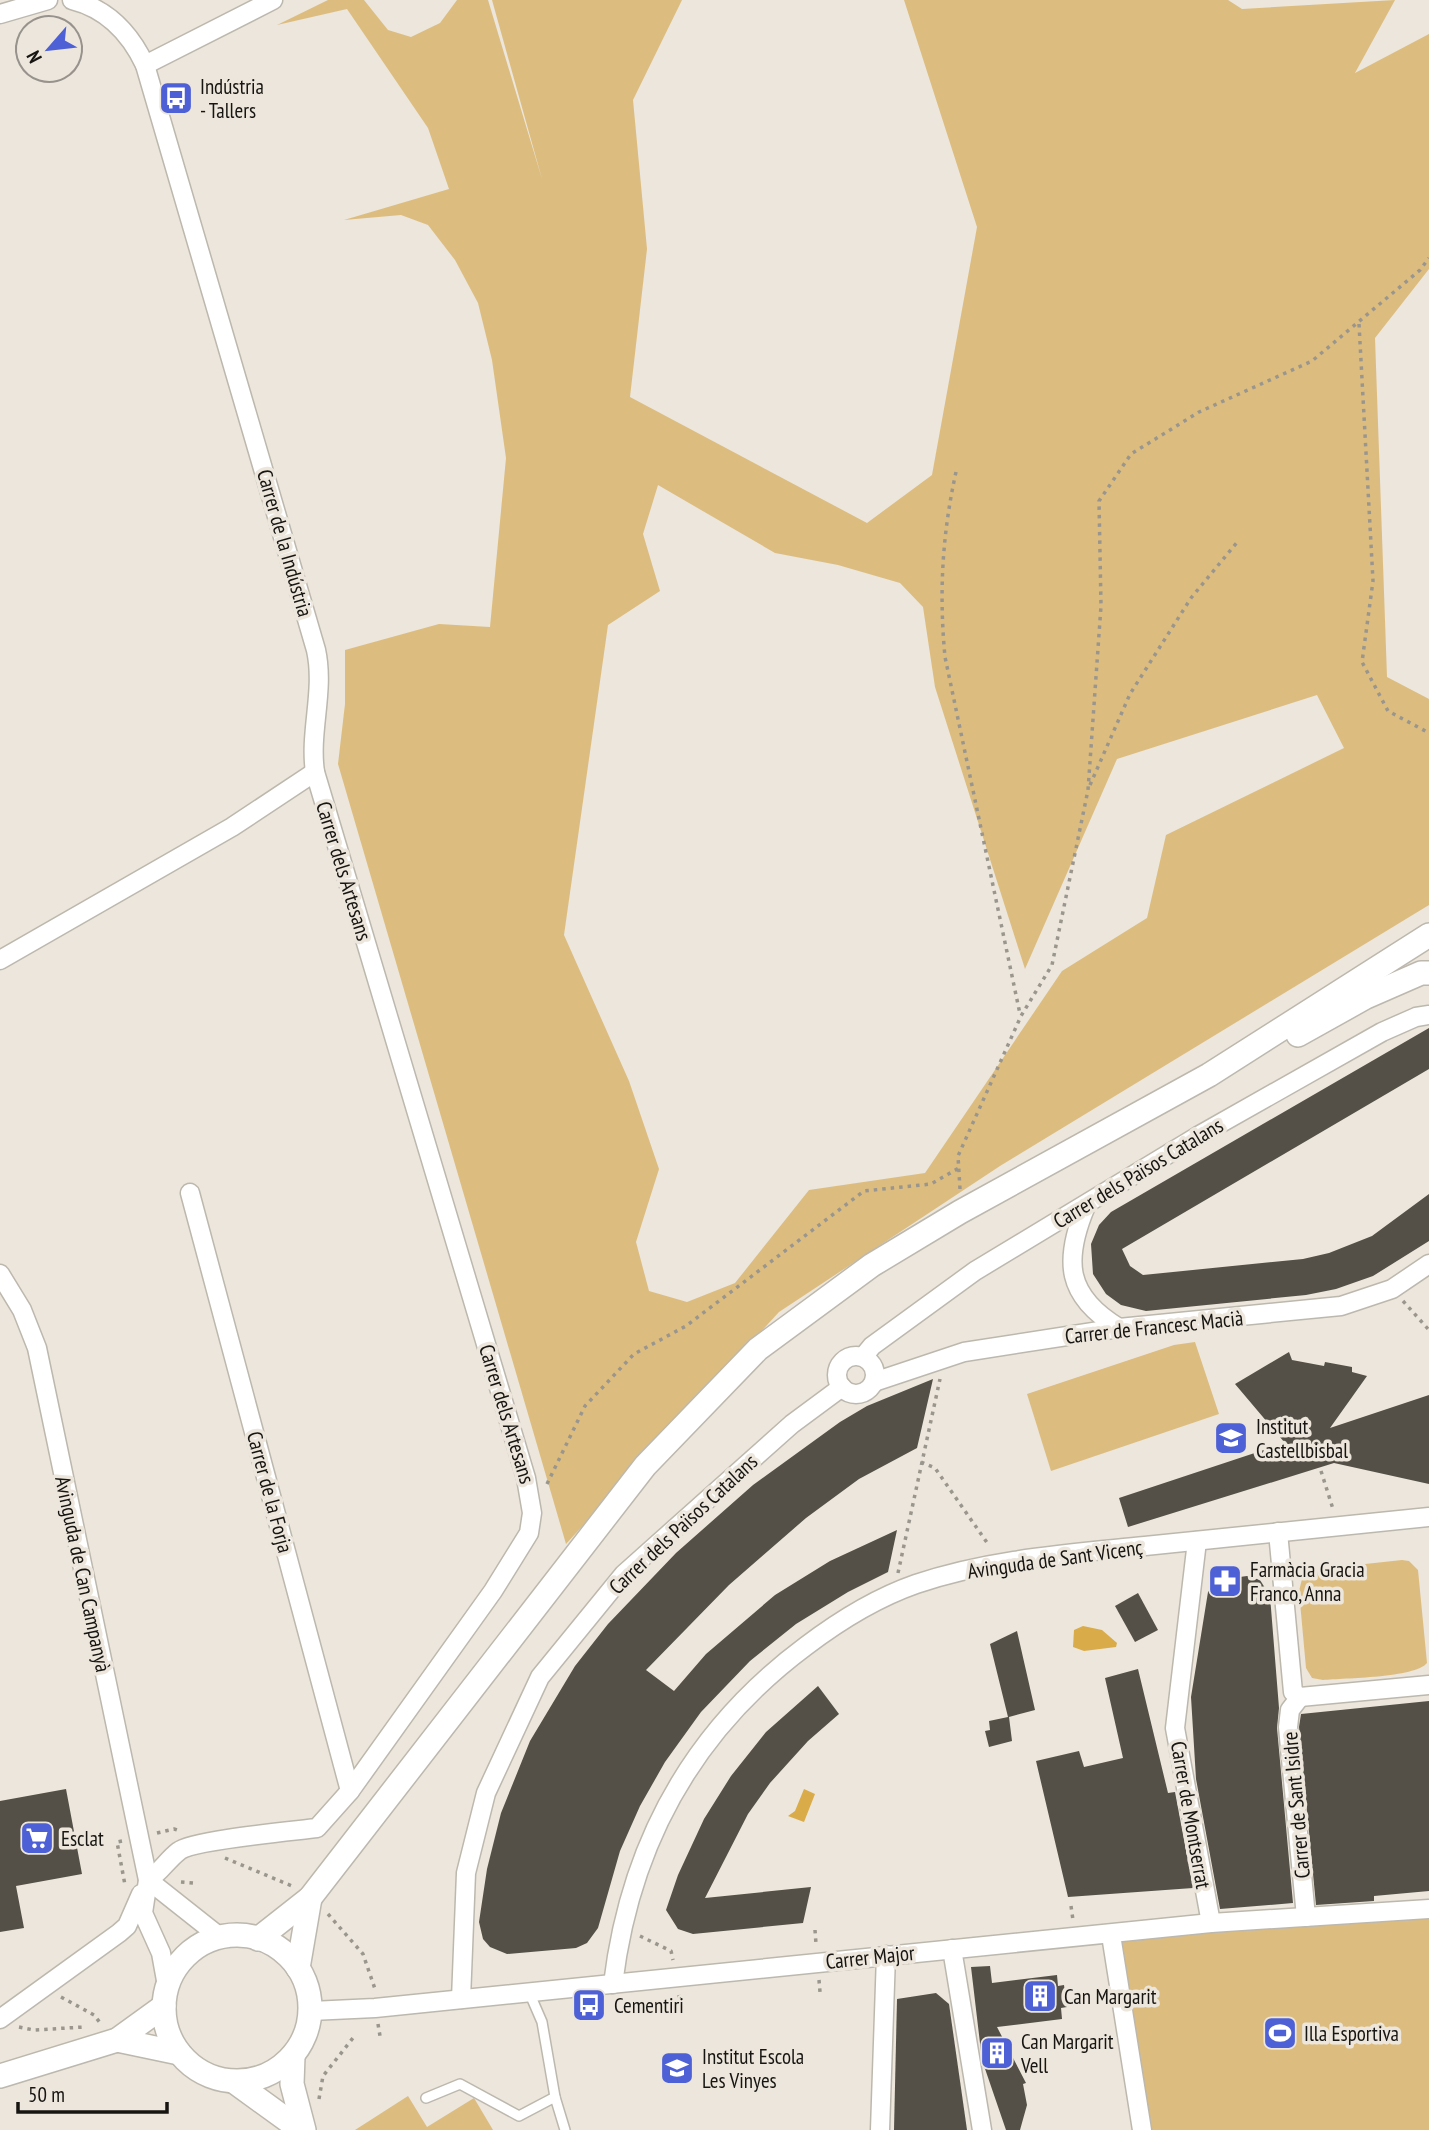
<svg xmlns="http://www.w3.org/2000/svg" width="1429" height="2130" font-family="'PT Sans Narrow',sans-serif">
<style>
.green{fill:#dcbd7f;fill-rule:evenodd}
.water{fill:#d9ac49}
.building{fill:#545047}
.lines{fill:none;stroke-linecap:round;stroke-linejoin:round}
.service-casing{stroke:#bdb8ae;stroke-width:12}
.minor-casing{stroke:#bdb8ae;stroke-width:21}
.tertiary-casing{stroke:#bdb8ae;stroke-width:26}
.path{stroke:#9a968e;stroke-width:3.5;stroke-dasharray:3.5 5;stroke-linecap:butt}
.service{stroke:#fff;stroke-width:9}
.minor{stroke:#fff;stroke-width:18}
.tertiary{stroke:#fff;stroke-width:23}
.labels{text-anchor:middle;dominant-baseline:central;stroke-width:7;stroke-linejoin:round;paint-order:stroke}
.poi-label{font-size:21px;fill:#171511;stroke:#ece6dc;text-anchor:start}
.street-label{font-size:21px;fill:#171511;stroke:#ece6dc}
</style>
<rect width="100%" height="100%" fill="#ece6dc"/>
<g class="green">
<path d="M328,0H364L388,30L411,37L440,23L457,0H488L542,179L492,0H682L633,100L647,249L630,397L867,523L932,475L977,227L904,0H1228L1242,9L1395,0L1355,73L1429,34V269L1375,338L1387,677L1429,699V905L1000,1166L779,1312L566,1544L338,764L345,704V650L439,624L490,627L506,458L492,360L478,303L455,260L428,225L401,215L344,220L449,189L428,128L347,9L277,25ZM658,485L775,553L838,565L900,583L923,607L935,687L1025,969L1117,759L1317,695L1344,748L1166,835L1147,918L1062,971L925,1173L809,1190L735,1283L687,1302L649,1291L636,1242L659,1169L629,1081L564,935L608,625L660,591L643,534Z"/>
<polygon points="1195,1342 1219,1414 1051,1471 1027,1394 1174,1345"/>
<path d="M1402,1560L1409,1561L1418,1570L1427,1663C1415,1678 1344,1678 1323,1680L1312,1678L1306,1668L1299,1591L1303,1575L1310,1570Z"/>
<polygon points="1429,1909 1429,2130 1151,2130 1111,1935"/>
<polygon points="408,2096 427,2127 474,2098 493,2130 355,2130"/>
</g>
<g class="water">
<polygon points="1083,1626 1102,1630 1117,1643 1116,1647 1084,1651 1073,1647 1074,1630"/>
<polygon points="804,1789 815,1794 804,1822 788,1816 795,1811"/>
</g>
<g class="building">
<polygon points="1429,1028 1429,1069 1122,1249 1130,1266 1143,1275 1303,1259 1329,1253 1372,1236 1429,1194 1429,1241 1373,1276 1336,1289 1306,1295 1146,1311 1121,1305 1106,1294 1093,1274 1091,1244 1099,1225 1111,1212"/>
<polygon points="1289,1352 1292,1360 1324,1366 1325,1362 1352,1367 1352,1372 1367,1376 1330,1428 1429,1395 1429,1484 1334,1463 1128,1527 1119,1498 1285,1443 1235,1384"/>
<polygon points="933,1379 917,1448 859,1479 806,1518 729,1585 646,1670 674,1691 706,1654 775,1595 830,1561 897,1530 888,1572 848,1592 796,1624 750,1661 701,1712 665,1762 640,1806 620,1851 598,1928 587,1943 576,1948 507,1954 490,1947 483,1939 479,1922 487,1869 501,1813 530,1741 575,1666 608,1624 676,1553 753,1485 840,1422 867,1406"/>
<polygon points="1247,1576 1260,1580 1270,1596 1279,1708 1277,1728 1293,1903 1220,1909 1196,1779 1191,1697 1208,1592 1218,1580"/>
<polygon points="1138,1593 1158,1630 1135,1642 1115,1606"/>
<polygon points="1017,1631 1035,1710 1009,1717 1012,1741 989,1747 985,1731 990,1730 989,1721 1008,1717 990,1644"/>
<polygon points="1138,1669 1168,1793 1175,1792 1193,1888 1068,1897 1036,1761 1079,1751 1084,1767 1123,1758 1105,1678"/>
<polygon points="818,1686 839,1714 808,1741 770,1783 748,1814 705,1898 811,1887 803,1923 693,1934 678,1929 666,1910 678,1875 704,1819 731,1776 766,1732"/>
<polygon points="1429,1701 1429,1891 1374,1896 1374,1901 1316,1905 1299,1727 1301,1714"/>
<polygon points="66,1789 82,1874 16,1886 24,1928 0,1932 0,1801"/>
<polygon points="990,1966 992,1983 1057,1975 1058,1986 1064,1985 1067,2007 1061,2008 1062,2019 997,2027 1026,2083 1023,2084 1027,2105 1020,2130 1006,2130 982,2060 971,1967"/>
<polygon points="936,1993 949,2004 967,2130 894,2130 897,1999"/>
</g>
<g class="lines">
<g class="service-casing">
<g id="service">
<polyline points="529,1992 542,2022 555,2097"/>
<polyline points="426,2098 460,2084 519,2116 555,2097 565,2130"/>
</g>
</g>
<g class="minor-casing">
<g id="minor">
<path d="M72,0C108,9 130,33 145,65L316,650C325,691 309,732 315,772L526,1478L532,1513L529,1533L493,1591L350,1791L317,1828C294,1831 192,1840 179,1851C167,1860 161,1872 148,1880"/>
<polyline points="0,14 48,0"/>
<polyline points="145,65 273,0"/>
<polyline points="0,960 232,827 315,772"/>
<polyline points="190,1193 350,1791"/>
<path d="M1086,1206C1063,1261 1066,1296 1119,1328"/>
<polyline points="0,1274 22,1310 37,1348 148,1880 143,1913 161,1953 167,1986"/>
<circle cx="856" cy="1375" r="19"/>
<polyline points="863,1357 872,1346 975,1271 1198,1136 1382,1032 1416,1017 1429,1015"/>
<polyline points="874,1382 964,1352 1119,1328 1341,1306 1392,1289 1429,1264"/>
<polyline points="1278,1532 1293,1692 1300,1697 1429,1685"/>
<polyline points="1197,1541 1175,1728 1211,1923"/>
<polyline points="1300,1697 1290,1710 1288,1727 1306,1917"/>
<polyline points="148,1880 220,1937"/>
<polyline points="1111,1935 1142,2130"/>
<polyline points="952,1949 982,2130"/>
<path d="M613,1984C630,1844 693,1730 806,1646C839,1621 876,1598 916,1584C990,1559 1068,1554 1145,1546C1240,1536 1334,1527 1429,1517"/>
<polyline points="461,1999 466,1873 486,1793 540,1677 624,1574 792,1424 842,1387"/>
<polyline points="311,2011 375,2008 1211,1923 1429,1909"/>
<polyline points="0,2019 119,1933 127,1926 141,1894"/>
<polyline points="880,2130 886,1955"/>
</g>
</g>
<g class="tertiary-casing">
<g id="tertiary">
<polyline points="1298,1035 1366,997 1421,973 1429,973"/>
<circle cx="237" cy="2008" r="73"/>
<polyline points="258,1939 310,1898 645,1466 758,1349 872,1265 960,1212 1209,1075 1429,935"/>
<polyline points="298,1968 310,1898"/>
<polyline points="117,2040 179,2053"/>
<polyline points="293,2056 292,2084 304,2130"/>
<polyline points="0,2076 117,2040 164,2006"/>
<polyline points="236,2083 301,2130"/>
</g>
</g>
<g class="path">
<polyline points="1359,324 1373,581 1362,662 1388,711 1429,733"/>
<path d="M956,472C942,535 939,594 945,657L1020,1014"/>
<polyline points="1090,785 1130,694 1191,598 1239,540"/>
<polyline points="960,1189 958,1156 1021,1016 1052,965 1088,790 1101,606 1099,501 1131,454 1199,412 1312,361 1420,270 1429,258"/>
<polyline points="1403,1301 1429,1330"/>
<polyline points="921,1462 935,1468 988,1544"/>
<polyline points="1321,1471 1333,1509"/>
<polyline points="547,1484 585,1406 634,1354 686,1326 864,1191 931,1184 959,1168"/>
<polyline points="898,1573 940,1379"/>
<polyline points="157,1833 174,1829 180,1831"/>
<polyline points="122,1841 117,1842 125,1885"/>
<polyline points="225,1858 292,1886"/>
<polyline points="181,1882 193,1883"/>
<polyline points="1071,1906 1073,1920"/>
<polyline points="328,1914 363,1954 375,1989"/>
<polyline points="815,1930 816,1944"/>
<polyline points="640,1936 671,1951 673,1960"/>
<polyline points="819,1980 820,1992"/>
<polyline points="679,1995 681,2010"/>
<polyline points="61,1997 94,2015 101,2024"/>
<polyline points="378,2024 380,2036"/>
<polyline points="19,2027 34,2030 84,2027"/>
<polyline points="319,2099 323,2076 353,2038"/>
</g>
<use href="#service" class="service"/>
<use href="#minor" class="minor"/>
<use href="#tertiary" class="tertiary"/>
</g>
<defs>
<g id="bus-square" transform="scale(1.75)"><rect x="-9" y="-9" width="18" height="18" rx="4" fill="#4e60d5" stroke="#ece6dc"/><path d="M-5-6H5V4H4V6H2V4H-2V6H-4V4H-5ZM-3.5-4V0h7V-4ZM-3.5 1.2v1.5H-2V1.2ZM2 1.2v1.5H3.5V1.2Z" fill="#fff"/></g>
<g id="school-square" transform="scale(1.75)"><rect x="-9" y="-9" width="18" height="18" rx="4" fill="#4e60d5" stroke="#ece6dc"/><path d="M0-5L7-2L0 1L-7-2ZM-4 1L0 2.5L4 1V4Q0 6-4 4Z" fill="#fff"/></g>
<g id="pharmacy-square" transform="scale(1.75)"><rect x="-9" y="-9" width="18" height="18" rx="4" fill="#4e60d5" stroke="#ece6dc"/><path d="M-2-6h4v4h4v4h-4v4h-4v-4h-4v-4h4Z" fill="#fff"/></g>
<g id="supermarket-square" transform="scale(1.75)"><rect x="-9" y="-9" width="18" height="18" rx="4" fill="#4e60d5" stroke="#ece6dc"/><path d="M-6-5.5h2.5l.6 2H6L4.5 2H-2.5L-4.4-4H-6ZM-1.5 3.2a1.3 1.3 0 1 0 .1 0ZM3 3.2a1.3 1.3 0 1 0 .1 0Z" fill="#fff"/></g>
<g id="building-square" transform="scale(1.75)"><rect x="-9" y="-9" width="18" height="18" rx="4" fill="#4e60d5" stroke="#ece6dc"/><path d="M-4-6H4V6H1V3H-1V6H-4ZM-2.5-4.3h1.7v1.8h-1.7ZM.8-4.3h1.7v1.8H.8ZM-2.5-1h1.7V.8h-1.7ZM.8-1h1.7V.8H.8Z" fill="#fff"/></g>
<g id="stadium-square" transform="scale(1.75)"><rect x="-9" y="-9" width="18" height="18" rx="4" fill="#4e60d5" stroke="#ece6dc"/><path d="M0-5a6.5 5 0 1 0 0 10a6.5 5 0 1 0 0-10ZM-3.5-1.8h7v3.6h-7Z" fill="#fff"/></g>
</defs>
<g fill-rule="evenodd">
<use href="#bus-square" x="176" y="98"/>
<use href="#school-square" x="1231" y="1438"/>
<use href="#pharmacy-square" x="1225" y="1581"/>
<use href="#supermarket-square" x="37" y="1838"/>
<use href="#building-square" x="1040" y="1996"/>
<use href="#bus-square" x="589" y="2005"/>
<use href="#stadium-square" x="1280" y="2033"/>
<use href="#building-square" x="997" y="2053"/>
<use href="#school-square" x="677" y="2068"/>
</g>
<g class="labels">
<g class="poi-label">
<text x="200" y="86">Indústria<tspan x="200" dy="24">- Tallers</tspan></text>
<text x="1256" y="1426">Institut<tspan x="1256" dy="24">Castellbisbal</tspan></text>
<text x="1250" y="1569">Farmàcia Gracia<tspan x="1250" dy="24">Franco, Anna</tspan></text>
<text x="61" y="1838">Esclat</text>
<text x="1064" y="1996">Can Margarit</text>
<text x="614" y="2005">Cementiri</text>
<text x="1304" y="2033">Illa Esportiva</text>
<text x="1021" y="2041">Can Margarit<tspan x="1021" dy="24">Vell</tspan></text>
<text x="702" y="2056">Institut Escola<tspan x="702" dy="24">Les Vinyes</tspan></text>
</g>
<g class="street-label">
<text transform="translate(285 543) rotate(74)">Carrer de la Indústria</text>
<text transform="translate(344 871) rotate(73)">Carrer dels Artesans</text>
<text transform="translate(1138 1173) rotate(-31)">Carrer dels Països Catalans</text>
<text transform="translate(1154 1327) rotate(-6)">Carrer de Francesc Macià</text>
<text transform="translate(507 1414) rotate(73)">Carrer dels Artesans</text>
<text transform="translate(270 1492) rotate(75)">Carrer de la Forja</text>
<text transform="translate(683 1524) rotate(-43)">Carrer dels Països Catalans</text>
<text transform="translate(1055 1559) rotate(-8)">Avinguda de Sant Vicenç</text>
<text transform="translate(83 1574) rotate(78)">Avinguda de Can Campanyà</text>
<text transform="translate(1296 1805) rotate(-95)">Carrer de Sant Isidre</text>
<text transform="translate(1191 1815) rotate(80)">Carrer de Montserrat</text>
<text transform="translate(870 1957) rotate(-6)">Carrer Major</text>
</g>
</g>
<g transform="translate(49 49) rotate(242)"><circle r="33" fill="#ece6dc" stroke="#97928b" stroke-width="2"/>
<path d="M0-5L12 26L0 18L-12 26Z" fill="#4e60d5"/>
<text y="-10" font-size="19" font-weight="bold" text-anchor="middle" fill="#171511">N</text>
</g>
<path d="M18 2102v10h149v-10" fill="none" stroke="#171511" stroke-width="3.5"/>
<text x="28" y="2102" font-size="21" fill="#171511" stroke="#ece6dc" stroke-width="5" paint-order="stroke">50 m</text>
</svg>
